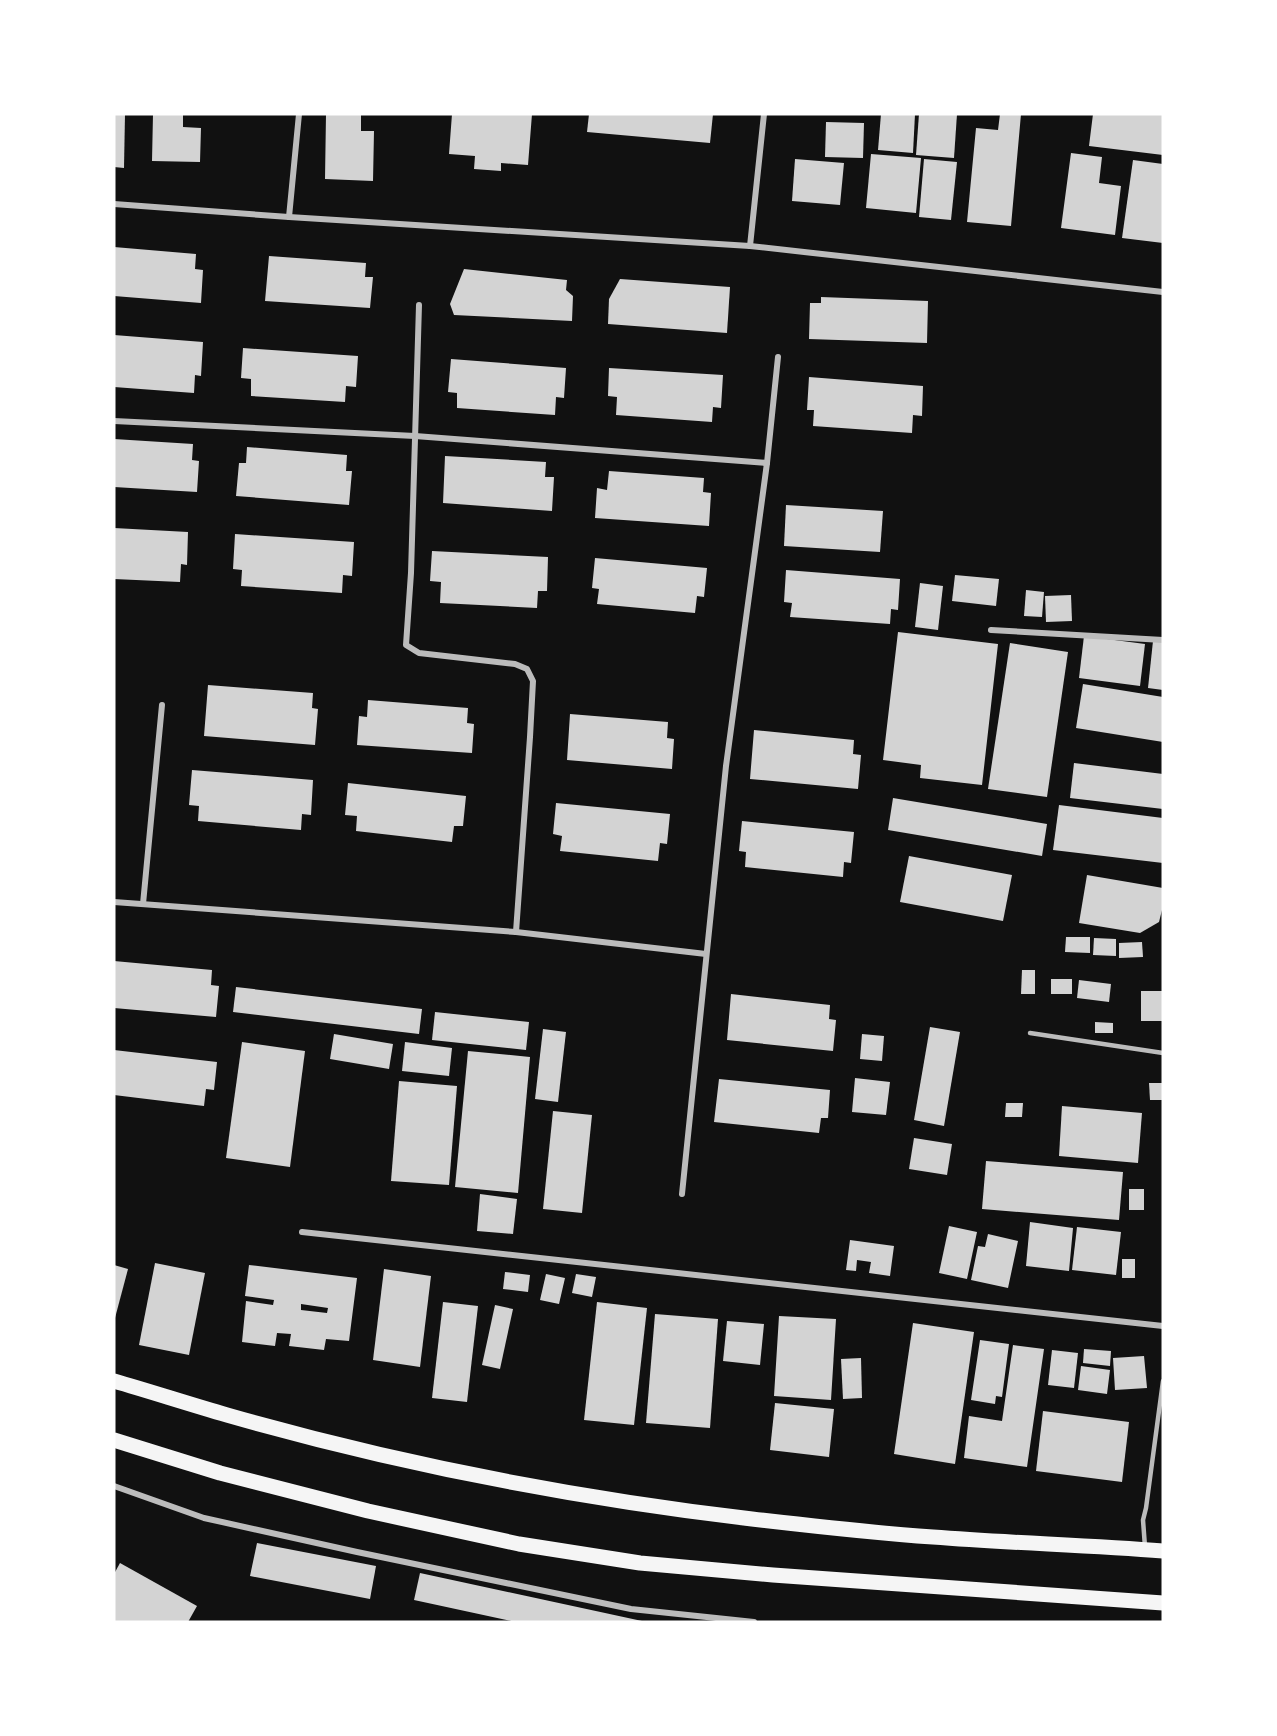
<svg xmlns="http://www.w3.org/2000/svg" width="1277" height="1736" font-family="'Sofia Sans Condensed',sans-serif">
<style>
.building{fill:#d3d3d3;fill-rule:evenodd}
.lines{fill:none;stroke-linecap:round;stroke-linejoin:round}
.service{stroke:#bcbcbc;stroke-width:4.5}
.minor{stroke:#bcbcbc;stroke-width:6}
.primary{stroke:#f5f5f5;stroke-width:15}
</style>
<rect width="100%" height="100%" fill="#111"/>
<g class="building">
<polygon points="114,114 125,114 124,168 114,167"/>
<polygon points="153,114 183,114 183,127 201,128 200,162 152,161"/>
<polygon points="326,114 361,114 361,131 374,131 373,181 325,179"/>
<polygon points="452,114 532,114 528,165 501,163 501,171 474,169 475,156 449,154"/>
<polygon points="589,114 713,114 710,143 587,132"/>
<polygon points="881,114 915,114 913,153 878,150"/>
<polygon points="919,114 957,114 954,158 916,155"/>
<polygon points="1000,114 1021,114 1011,226 967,222 976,128 998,130"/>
<polygon points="1093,114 1163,114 1163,155 1089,146"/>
<polygon points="826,122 864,123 863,158 825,157"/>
<polygon points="1071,153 1102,157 1099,183 1121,186 1115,235 1061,228"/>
<polygon points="871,154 921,158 916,213 866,208"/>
<polygon points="795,159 844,163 840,205 792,201"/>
<polygon points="924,159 957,162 951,220 919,217"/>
<polygon points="1133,160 1163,164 1163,243 1122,238"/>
<polygon points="114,247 196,254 195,269 203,270 201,303 114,296"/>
<polygon points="269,256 366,263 365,277 373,277 370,308 265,301"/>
<polygon points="464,269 567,280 566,290 573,296 572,321 454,315 450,304"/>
<polygon points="620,279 730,287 727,333 608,324 609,299"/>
<polygon points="821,297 928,301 927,343 809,339 810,303 821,303"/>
<polygon points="114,335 203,342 201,376 195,375 194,393 114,387"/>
<polygon points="243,348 358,356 356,387 346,386 345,402 251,396 251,379 241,378"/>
<polygon points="451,359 566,368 564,398 556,397 555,415 457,408 457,393 448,392"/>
<polygon points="609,368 723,375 721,408 713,407 712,422 616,415 617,397 608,396"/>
<polygon points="809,377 923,386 922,416 913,415 912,433 813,426 814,410 807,410"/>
<polygon points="114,439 193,444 192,460 199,461 197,492 114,487"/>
<polygon points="247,447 347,455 346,471 352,471 349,505 236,496 239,463 246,463"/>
<polygon points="445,456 546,462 545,477 554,477 552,511 443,503"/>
<polygon points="609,471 704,478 703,492 711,493 709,526 595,518 597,488 607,490"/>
<polygon points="786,505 883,511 880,552 784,546"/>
<polygon points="114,528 188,532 187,565 181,564 180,582 114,579"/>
<polygon points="235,534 354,542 352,576 343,575 342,593 241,586 242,570 233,569"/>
<polygon points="432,551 548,557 547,591 538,591 537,608 440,603 441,582 430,581"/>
<polygon points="595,558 707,568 704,597 697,596 695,613 597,604 599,589 592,588"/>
<polygon points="786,570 900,579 898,610 891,609 890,624 790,617 792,603 784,602"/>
<polygon points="955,575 999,579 996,606 952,601"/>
<polygon points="920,583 943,586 938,630 915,627"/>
<polygon points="1026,590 1044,592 1042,617 1024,616"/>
<polygon points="1071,595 1072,621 1046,622 1045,596"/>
<polygon points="898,632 998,644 982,785 920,778 921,765 883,760"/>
<polygon points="1084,636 1145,644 1140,686 1079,678"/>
<polygon points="1153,641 1163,642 1163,690 1148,688"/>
<polygon points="1010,643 1068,652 1047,797 988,789"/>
<polygon points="1083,684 1163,697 1163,742 1076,728"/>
<polygon points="208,685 313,693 312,708 318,709 315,745 204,736"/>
<polygon points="368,700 468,708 467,723 474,724 472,753 357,745 359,716 367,717"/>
<polygon points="570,714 668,722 667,738 674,739 672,769 567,760"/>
<polygon points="754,730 854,740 853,754 861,755 858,789 750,779"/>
<polygon points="1074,763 1163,774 1163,809 1070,798"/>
<polygon points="192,770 313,780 311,815 302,814 301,830 198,821 199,806 189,805"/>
<polygon points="348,783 466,796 463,826 454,826 452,842 356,831 357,816 345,815"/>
<polygon points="893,798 1047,824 1042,856 888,830"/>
<polygon points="556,803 670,814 667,844 660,843 658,861 560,851 562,836 553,834"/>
<polygon points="1059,805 1163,818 1163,863 1053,850"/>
<polygon points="742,821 854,832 851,863 844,862 843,877 745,867 746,852 739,851"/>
<polygon points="909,856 1012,875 1003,921 900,902"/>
<polygon points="1087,875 1163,888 1163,906 1159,922 1140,933 1079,923"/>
<polygon points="1066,937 1090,937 1090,953 1065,952"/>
<polygon points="1094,938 1116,939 1116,956 1093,955"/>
<polygon points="1142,942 1143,957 1119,958 1119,943"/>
<polygon points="114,961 212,970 211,985 219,986 216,1017 114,1008"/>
<polygon points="1022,970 1035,970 1035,994 1021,994"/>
<rect x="1051" y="979" width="21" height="15"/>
<polygon points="1079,980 1111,984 1109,1002 1077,998"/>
<polygon points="236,987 422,1009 419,1034 233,1012"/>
<rect x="1141" y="991" width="22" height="30"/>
<polygon points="731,994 830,1005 829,1019 836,1020 833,1051 727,1040"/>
<polygon points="435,1012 529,1022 526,1050 432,1040"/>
<polygon points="1095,1022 1113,1023 1113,1033 1095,1033"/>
<polygon points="930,1027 960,1032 944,1126 914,1120"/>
<polygon points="543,1029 566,1032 558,1102 535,1099"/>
<polygon points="334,1034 393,1044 389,1069 330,1059"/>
<polygon points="862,1034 884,1036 882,1061 860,1059"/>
<polygon points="242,1042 305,1051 290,1167 226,1158"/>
<polygon points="405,1042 452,1048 449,1076 402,1071"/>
<polygon points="114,1050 217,1062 214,1090 206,1089 204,1106 114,1095"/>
<polygon points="468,1051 530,1057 518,1193 455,1187"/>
<polygon points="855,1078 890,1082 886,1115 852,1112"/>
<polygon points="719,1079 830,1090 828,1118 821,1118 819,1133 714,1122"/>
<polygon points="399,1081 457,1086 449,1185 391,1181"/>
<polygon points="1149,1083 1162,1083 1163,1100 1150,1100"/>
<polygon points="1006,1103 1023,1103 1022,1117 1005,1117"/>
<polygon points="1062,1106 1142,1113 1138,1163 1059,1156"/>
<polygon points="553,1111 592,1115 582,1213 543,1209"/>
<polygon points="914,1138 952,1144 947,1175 909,1169"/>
<polygon points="986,1161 1123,1172 1119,1220 982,1209"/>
<rect x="1129" y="1189" width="15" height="21"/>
<polygon points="480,1194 517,1199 513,1234 477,1231"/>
<polygon points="1030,1222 1073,1228 1069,1271 1026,1266"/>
<polygon points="949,1226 977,1232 967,1279 939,1273"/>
<polygon points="1077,1227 1121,1232 1116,1275 1072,1270"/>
<polygon points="988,1234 1018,1241 1008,1288 971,1280 978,1246 985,1247"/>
<polygon points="850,1240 894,1246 890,1276 869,1273 871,1262 857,1260 856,1271 846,1270"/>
<rect x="1122" y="1259" width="13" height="19"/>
<polygon points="155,1263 205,1273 189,1355 139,1345"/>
<polygon points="114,1265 128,1269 115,1318 114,1318"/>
<path d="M249,1265L357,1278L349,1341L326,1339L324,1350L289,1346L291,1334L277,1333L275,1346L242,1342L246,1301L273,1305L274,1300L245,1296ZM301,1304L328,1308L327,1313L301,1310Z"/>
<polygon points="384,1269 431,1276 420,1367 373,1360"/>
<polygon points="505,1272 530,1275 528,1292 503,1289"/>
<polygon points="546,1274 565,1278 559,1304 540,1300"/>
<polygon points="576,1274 596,1277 592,1297 572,1293"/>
<polygon points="443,1302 478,1306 467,1402 432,1398"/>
<polygon points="597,1302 647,1308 634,1425 584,1420"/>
<polygon points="495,1305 513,1309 500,1369 482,1365"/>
<polygon points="655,1314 718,1319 710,1428 646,1423"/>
<polygon points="779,1316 836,1319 831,1400 774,1396"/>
<polygon points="727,1321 764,1324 760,1365 723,1361"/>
<polygon points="913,1323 974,1332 955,1464 894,1454"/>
<polygon points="980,1340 1009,1344 1002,1397 996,1396 995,1404 971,1400"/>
<polygon points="1013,1345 1044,1349 1027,1467 964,1458 969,1416 1002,1421"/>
<polygon points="1084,1349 1111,1351 1110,1366 1083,1363"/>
<polygon points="1052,1350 1078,1353 1074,1388 1048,1385"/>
<polygon points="1144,1356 1147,1388 1115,1390 1113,1358"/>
<polygon points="861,1358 862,1398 843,1399 841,1359"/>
<polygon points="1081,1366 1110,1370 1107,1394 1078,1390"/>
<polygon points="775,1403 834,1409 829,1457 770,1450"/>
<polygon points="1043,1411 1129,1422 1122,1482 1036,1471"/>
<polygon points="257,1543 376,1566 370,1599 250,1576"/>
<polygon points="120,1563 197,1606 188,1622 114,1622 114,1574"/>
<polygon points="420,1573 642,1621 642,1622 516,1622 414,1600"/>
</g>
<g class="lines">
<g class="service">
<polyline points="1030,1033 1163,1053"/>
<polyline points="1145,1547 1143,1520 1146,1508 1163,1381"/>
</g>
<g class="minor">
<polyline points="114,204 289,217 750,246 1163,292"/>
<polyline points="289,217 299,114"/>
<polyline points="750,246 764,114"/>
<polyline points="419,305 411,573 406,645 419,653 515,664 527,669 533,681 530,737 516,932"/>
<polyline points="114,421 415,436 767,463"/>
<polyline points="991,630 1163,640"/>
<polyline points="114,902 516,932 706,954"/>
<polyline points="143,904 162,705"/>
<polyline points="682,1194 726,766 767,463 778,357"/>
<polyline points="302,1232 1163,1326"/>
<polyline points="114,1486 204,1518 357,1552 631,1609 754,1622"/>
</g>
<g class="primary">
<path d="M114,1381C152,1392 189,1404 227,1415C398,1464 575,1498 752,1519C812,1526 873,1533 933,1537C1010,1543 1086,1545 1163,1551"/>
<polyline points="114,1440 220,1473 368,1511 519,1544 640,1563 773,1575 1163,1603"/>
</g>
</g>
<rect width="1277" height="1736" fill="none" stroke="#ffffff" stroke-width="231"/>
</svg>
